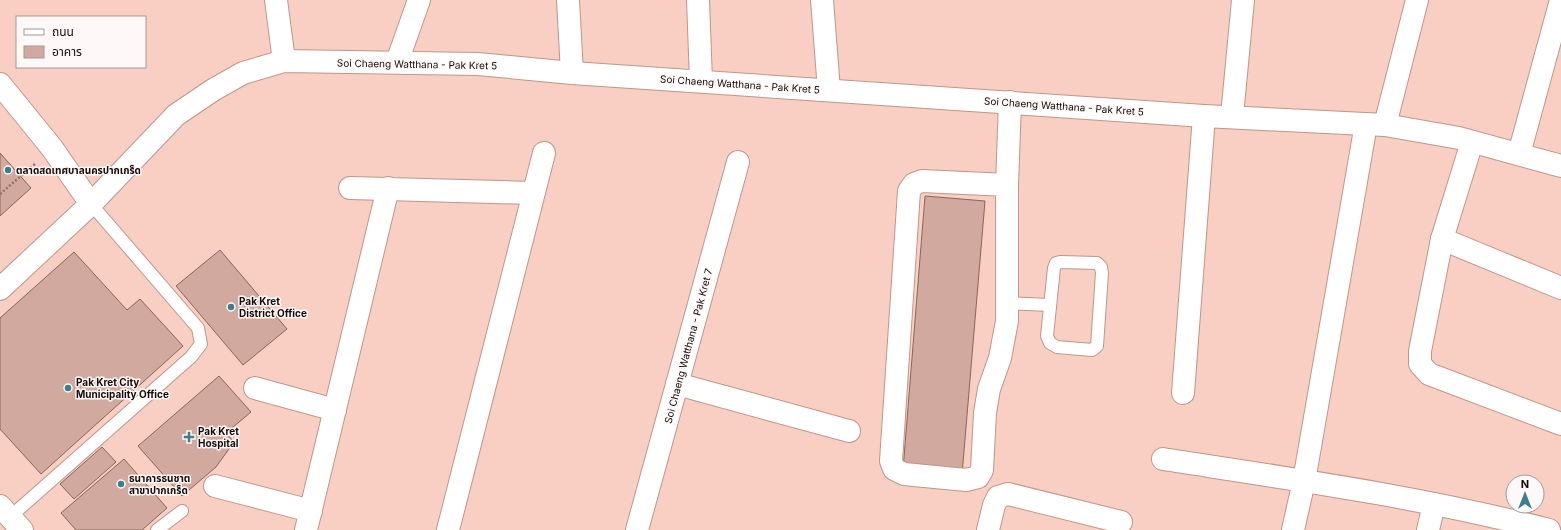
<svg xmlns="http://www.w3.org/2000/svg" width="1561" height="530" font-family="Inter,'Noto Sans Thai',sans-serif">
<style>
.building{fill:#d2a99e;stroke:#896459}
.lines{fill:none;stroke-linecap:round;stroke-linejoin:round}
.lane-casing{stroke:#be968a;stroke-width:14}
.street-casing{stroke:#be968a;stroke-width:24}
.secondary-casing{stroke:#be968a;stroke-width:24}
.path{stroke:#8e726a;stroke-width:2.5;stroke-dasharray:2 2;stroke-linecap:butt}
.lane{stroke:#fff;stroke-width:12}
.street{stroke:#fff;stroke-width:22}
.secondary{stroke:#fff;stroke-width:22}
.poi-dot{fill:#3b7e8e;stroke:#fef9f8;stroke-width:1.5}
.labels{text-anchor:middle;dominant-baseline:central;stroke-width:3;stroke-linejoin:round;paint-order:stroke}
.street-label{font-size:10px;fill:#160906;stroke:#fef9f8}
.poi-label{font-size:10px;font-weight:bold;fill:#160906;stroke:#fef9f8;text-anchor:start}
</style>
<rect width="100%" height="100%" fill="#f9cfc3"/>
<g class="building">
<polygon points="0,153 31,188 0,216"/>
<polygon points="925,196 985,201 962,475 903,470"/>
<polygon points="220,250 287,329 243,365 176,286"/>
<polygon points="74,252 127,310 140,299 183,346 41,474 0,429 0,318"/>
<polygon points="219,376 251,412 226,433 234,442 216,467 182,496 138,446"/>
<polygon points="102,447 116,462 74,499 60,484"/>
<polygon points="124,459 167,508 142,530 76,530 61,513"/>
</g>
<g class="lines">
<g class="lane-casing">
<g id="lane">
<polygon points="1060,262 1097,263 1101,267 1102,273 1097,346 1092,350 1057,347 1050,343 1047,336 1054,268 1056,263"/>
<polyline points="1007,303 1050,305"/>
<polyline points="10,517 191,357 201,344 198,328 91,204"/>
<polyline points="157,530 182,511"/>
</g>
</g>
<g class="street-casing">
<g id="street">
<polyline points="276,0 284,61"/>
<polyline points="568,0 572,73"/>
<polyline points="698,0 701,81"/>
<polyline points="822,0 829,90"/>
<polyline points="397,62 419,0"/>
<polyline points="0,84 52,148 91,204"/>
<polyline points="1232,116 1243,0"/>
<polyline points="1385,125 1417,0"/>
<polyline points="1472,142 1442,239 1420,351 1420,364 1429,374 1561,424"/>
<polyline points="1519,154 1561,0"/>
<polyline points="1007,185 922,181 914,184 909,191 891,461 894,469 904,474 966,480 978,477 982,470 985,413 989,389 1000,358 1007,321 1007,185 1010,102"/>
<polyline points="350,188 533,193"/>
<polyline points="1442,239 1561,288"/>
<polyline points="0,289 91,204 176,115 213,90 243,73 284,61 478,64 572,73 1204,116 1385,125 1459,138 1561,166"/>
<polyline points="677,384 849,431"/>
<polyline points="255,388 335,410"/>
<polyline points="1183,393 1204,116"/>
<path d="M1163,459C1292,479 1422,497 1549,530"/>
<polyline points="215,486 311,511"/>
<polyline points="306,530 388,188"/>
<polyline points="448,530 544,153"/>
<polyline points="637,530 738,162"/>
<polyline points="988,530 994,505 998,497 1008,494 1121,522"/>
<polyline points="1293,530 1304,481 1366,124"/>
<polyline points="1428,530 1434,504"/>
</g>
</g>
<g class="secondary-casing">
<polyline id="secondary" points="0,506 22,530"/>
</g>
<polyline class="path" points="0,194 36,163"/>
<use href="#lane" class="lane"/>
<use href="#street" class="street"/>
<use href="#secondary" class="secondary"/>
</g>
<g class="poi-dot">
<circle cx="8" cy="170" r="4"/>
<circle cx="231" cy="307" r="4"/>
<circle cx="68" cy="388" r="4"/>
<path d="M187 431h4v4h4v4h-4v4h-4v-4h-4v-4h4z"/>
<circle cx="121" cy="484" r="4"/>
</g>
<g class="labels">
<g class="street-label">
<text transform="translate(417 64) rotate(1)">Soi Chaeng Watthana - Pak Kret 5</text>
<text transform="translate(740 84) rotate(4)">Soi Chaeng Watthana - Pak Kret 5</text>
<text transform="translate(1064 106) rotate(4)">Soi Chaeng Watthana - Pak Kret 5</text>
<text transform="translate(688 346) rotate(-75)">Soi Chaeng Watthana - Pak Kret 7</text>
</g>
<g class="poi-label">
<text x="16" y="170">ตลาดสดเทศบาลนครปากเกร็ด</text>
<text x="239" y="301">Pak Kret<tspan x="239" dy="12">District Office</tspan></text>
<text x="76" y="382">Pak Kret City<tspan x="76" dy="12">Municipality Office</tspan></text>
<text x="198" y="431">Pak Kret<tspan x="198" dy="12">Hospital</tspan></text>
<text x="129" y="478">ธนาคารธนชาต<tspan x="129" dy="12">สาขาปากเกร็ด</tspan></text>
</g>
</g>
<rect x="16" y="16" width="130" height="52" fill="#fef9f8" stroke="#a19997"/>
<rect x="24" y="29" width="20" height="6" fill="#ffffff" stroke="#a19997"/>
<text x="52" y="36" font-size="12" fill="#160906">ถนน</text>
<rect x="24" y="46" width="20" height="12" fill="#d2a99e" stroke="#a19997"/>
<text x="52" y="56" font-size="12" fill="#160906">อาคาร</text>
<g transform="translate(1525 494)"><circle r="19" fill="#fef9f8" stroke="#a19997"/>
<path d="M0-3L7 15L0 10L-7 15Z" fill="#3b7e8e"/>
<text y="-6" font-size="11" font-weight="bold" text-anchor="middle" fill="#160906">N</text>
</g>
</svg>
